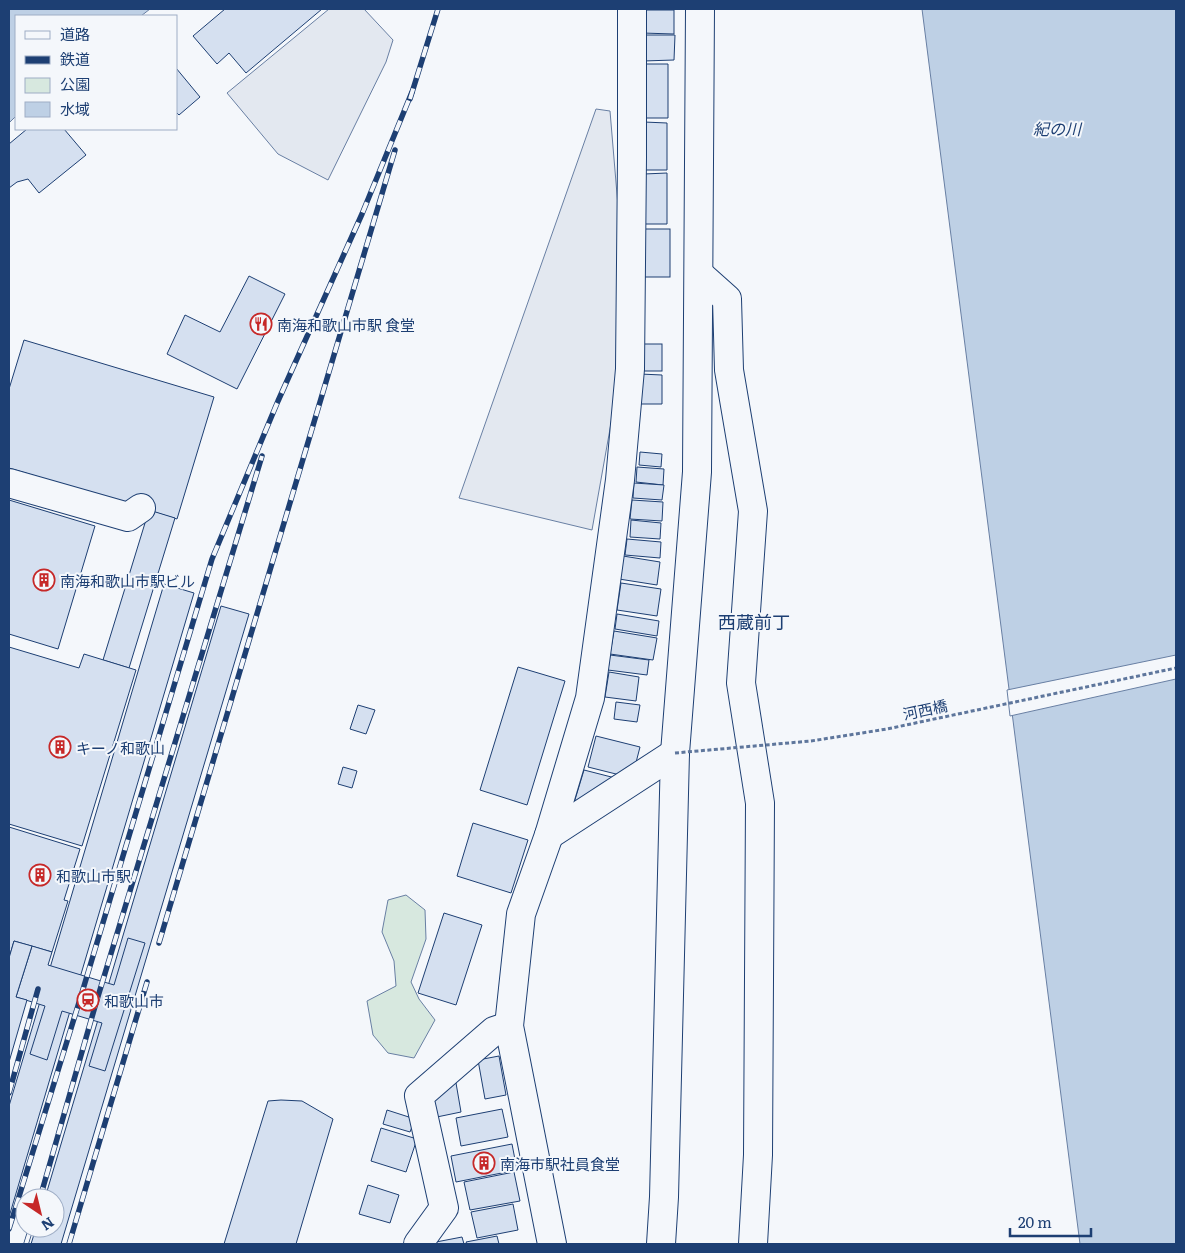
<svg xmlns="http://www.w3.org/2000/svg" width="1185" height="1253" font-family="Literata,'Noto Sans JP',serif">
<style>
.green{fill:#d7e8df;stroke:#687fa3}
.parking{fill:#e3e8f0;stroke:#687fa3}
.water{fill:#bed0e5;stroke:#687fa3}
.pier{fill:#f4f7fb;stroke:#687fa3}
.building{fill:#d5e0f0;stroke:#1d3f73}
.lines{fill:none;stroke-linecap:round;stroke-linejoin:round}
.minor-casing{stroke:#1d3f73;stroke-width:30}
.minor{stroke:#f4f7fb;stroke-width:28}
.rail-casing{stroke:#1d3f73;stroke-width:5.5}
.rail{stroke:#f4f7fb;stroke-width:4;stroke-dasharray:11;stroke-linecap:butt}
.path-bridge{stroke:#5e769c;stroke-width:3;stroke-dasharray:4 2.5;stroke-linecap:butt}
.labels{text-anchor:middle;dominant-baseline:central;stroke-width:4;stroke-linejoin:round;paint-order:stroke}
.poi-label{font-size:15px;fill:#1d3f73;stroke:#f4f7fb;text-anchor:start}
.street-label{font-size:15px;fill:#1d3f73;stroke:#f4f7fb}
.water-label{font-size:16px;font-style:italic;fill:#1d3f73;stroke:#f4f7fb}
.quarter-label{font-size:18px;fill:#1d3f73;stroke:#f4f7fb}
</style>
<rect width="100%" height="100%" fill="#f4f7fb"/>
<polygon class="green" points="406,895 425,910 426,939 411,982 419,999 435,1020 414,1058 388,1053 373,1035 367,1001 396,986 394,961 382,932 388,900"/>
<g class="parking">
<polygon points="329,9 364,9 393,40 386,62 328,180 278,154 227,93"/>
<polygon points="596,109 610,111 621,242 618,384 592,530 459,498"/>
</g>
<g class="water">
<polygon points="9,9 150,9 141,16 16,16 16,116 9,123"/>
<polygon points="922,9 1176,9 1176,1244 1080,1244"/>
</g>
<polygon class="pier" points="1176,655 1176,679 1010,716 1007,690"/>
<g class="building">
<polygon points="225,9 322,9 246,73 229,53 217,64 193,36"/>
<polygon points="642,10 674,10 674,34 642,33"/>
<polygon points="642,35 675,35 674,60 643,61"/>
<polygon points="644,64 668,64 668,118 643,118"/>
<polygon points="176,68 200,97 179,115 176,112"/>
<polygon points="644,122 667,123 667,170 644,170"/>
<polygon points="27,129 64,129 86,155 39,193 28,179 17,182 9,188 9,144"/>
<polygon points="667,173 667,224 643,224 644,174"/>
<rect x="644" y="229" width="26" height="48"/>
<polygon points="249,276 285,294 237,389 167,354 185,315 220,332"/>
<polygon points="24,340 214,397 177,519 9,468 9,389"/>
<rect x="644" y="344" width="18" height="27"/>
<polygon points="640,374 662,375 662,404 640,404"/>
<polygon points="640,452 662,454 661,467 639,465"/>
<polygon points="637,467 664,469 663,485 636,482"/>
<polygon points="634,483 664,485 662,500 633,498"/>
<polygon points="9,500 95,526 58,649 9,634"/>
<polygon points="632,500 663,502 662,521 630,519"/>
<polygon points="149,510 175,518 129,668 103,660"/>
<polygon points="631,520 661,523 660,539 630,537"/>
<polygon points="627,539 661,542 660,558 625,555"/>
<polygon points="623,556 660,562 657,585 619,579"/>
<polygon points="621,583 661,589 657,616 617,610"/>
<polygon points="164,584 194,593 9,1217 9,1106"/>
<polygon points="221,606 249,614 61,1244 31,1244 36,1228 55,1228 55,1198 45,1198"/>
<polygon points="617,614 659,621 657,636 615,629"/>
<polygon points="614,631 657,638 653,660 610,654"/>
<polygon points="9,647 79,668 84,654 136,670 82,846 9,824"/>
<polygon points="610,655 649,660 647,675 608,670"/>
<polygon points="518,667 565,681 527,805 480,790"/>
<polygon points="609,672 639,677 636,701 605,697"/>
<polygon points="616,702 640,705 637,722 614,719"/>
<polygon points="358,705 375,710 366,734 350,729"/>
<polygon points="596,736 640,747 632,778 588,767"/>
<polygon points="343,767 357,771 352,788 338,784"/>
<polygon points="584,770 627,781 574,803"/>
<polygon points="473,823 528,840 511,893 457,876"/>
<polygon points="9,827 80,849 64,900 68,901 52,952 14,941 9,958"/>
<polygon points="444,913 482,925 456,1005 418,993"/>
<polygon points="128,938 145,943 105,1071 89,1066 102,1023 62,1011 47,1060 30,1054 45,1006 16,997 32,946 52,952 48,965 114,985"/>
<polygon points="14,941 32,946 16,997 27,1000 9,1062 9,958"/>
<polygon points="499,1056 506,1095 485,1099 478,1060"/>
<polygon points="456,1083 461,1112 432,1118 428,1098 446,1084"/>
<polygon points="281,1100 302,1101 333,1119 296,1244 224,1244 268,1101"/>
<polygon points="502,1109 508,1137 461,1146 456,1118"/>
<polygon points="387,1110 415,1119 410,1132 383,1124"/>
<polygon points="381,1128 417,1139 406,1172 371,1161"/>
<polygon points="512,1144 517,1170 456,1182 451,1156"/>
<polygon points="514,1172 520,1201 470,1210 464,1182"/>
<polygon points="368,1185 399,1195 390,1223 359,1214"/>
<polygon points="513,1204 518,1230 477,1238 471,1212"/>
<polygon points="497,1236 499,1244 467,1244 466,1242"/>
<polygon points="462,1237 464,1244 436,1244 436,1242"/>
</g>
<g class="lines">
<g class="minor-casing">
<g id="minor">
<polyline points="699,274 727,299 729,370 753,511 741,683 760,803 758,1155 753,1244"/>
<polyline points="9,483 128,517 141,508"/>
<polyline points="549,835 675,753"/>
<polyline points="418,1244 444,1208 419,1096 494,1031 509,1026"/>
<polyline points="552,1244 509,1026 521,914 549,835 590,698 620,480 630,369 632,157 632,9"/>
<polyline points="661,1244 664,1197 675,753 697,472 700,9"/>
</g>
</g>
<use href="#minor" class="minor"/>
<g class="rail-casing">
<g id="rail">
<polyline points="410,99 438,9"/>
<polyline points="159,943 395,150"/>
<polyline points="9,1093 38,989"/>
<polyline points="40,1198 96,1003 262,456"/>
<polyline points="9,1229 81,996 212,559 278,401 362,214 412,92"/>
<polyline points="26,1244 31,1228"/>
<polyline points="69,1244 147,982"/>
</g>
</g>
<use href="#rail" class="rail"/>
<polyline class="path-bridge" points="675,753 811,741 887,729 1176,668"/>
</g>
<defs>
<g id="restaurant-ring" transform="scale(1.125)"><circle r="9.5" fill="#f4f7fb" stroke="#c62828" stroke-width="1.5"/><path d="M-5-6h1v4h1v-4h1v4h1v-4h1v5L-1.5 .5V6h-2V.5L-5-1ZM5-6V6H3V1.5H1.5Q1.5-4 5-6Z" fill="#c62828"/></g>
<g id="building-ring" transform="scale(1.125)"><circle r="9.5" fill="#f4f7fb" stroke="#c62828" stroke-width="1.5"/><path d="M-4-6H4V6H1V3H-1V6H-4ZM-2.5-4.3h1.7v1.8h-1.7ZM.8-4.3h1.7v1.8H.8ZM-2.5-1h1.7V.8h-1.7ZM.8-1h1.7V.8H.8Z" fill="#c62828"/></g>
<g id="station-ring" transform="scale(1.125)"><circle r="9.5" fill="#f4f7fb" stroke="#c62828" stroke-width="1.5"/><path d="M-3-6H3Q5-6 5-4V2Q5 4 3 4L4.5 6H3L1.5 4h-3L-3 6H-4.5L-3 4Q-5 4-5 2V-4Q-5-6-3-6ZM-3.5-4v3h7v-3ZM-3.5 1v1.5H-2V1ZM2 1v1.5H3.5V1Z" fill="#c62828"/></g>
</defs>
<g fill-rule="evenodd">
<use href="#restaurant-ring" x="261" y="324"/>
<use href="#building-ring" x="44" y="580"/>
<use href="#building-ring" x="60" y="747"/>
<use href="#building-ring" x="40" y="875"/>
<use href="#station-ring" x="88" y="1000"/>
<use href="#building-ring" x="484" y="1163"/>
</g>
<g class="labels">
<g class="poi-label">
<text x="277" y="324">南海和歌山市駅 食堂</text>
<text x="60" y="580">南海和歌山市駅ビル</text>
<text x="76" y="747">キーノ和歌山</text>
<text x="56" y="875">和歌山市駅</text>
<text x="104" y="1000">和歌山市</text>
<text x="500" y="1163">南海市駅社員食堂</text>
</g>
<g class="street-label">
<text transform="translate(925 709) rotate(-12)">河西橋</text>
</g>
<g class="water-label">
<text x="1057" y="128">紀の川</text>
</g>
<g class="quarter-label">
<text x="754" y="621">西蔵前丁</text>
</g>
</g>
<rect width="1185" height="1253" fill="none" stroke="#1d3f73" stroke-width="20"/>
<rect x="15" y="15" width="162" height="115" fill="#f4f7fb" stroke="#9eadc5"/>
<rect x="25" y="31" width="25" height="8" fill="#f4f7fb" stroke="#9eadc5"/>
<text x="60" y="40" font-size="15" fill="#1d3f73">道路</text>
<rect x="25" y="56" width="25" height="8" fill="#1d3f73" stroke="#9eadc5"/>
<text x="60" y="65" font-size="15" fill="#1d3f73">鉄道</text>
<rect x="25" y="78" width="25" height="15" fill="#d7e8df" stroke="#9eadc5"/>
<text x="60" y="90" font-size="15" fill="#1d3f73">公園</text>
<rect x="25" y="102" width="25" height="15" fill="#bed0e5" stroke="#9eadc5"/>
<text x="60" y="115" font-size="15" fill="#1d3f73">水域</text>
<g transform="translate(40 1213) rotate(145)"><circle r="24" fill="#f4f7fb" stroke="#9eadc5"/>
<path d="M0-4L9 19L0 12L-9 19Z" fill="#c62828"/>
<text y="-8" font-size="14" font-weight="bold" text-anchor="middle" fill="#1d3f73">N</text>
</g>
<path d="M1010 1228v8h81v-8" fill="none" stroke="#1d3f73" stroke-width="2.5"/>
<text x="1018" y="1228" font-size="15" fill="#1d3f73" stroke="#f4f7fb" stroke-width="4" paint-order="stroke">20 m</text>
</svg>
